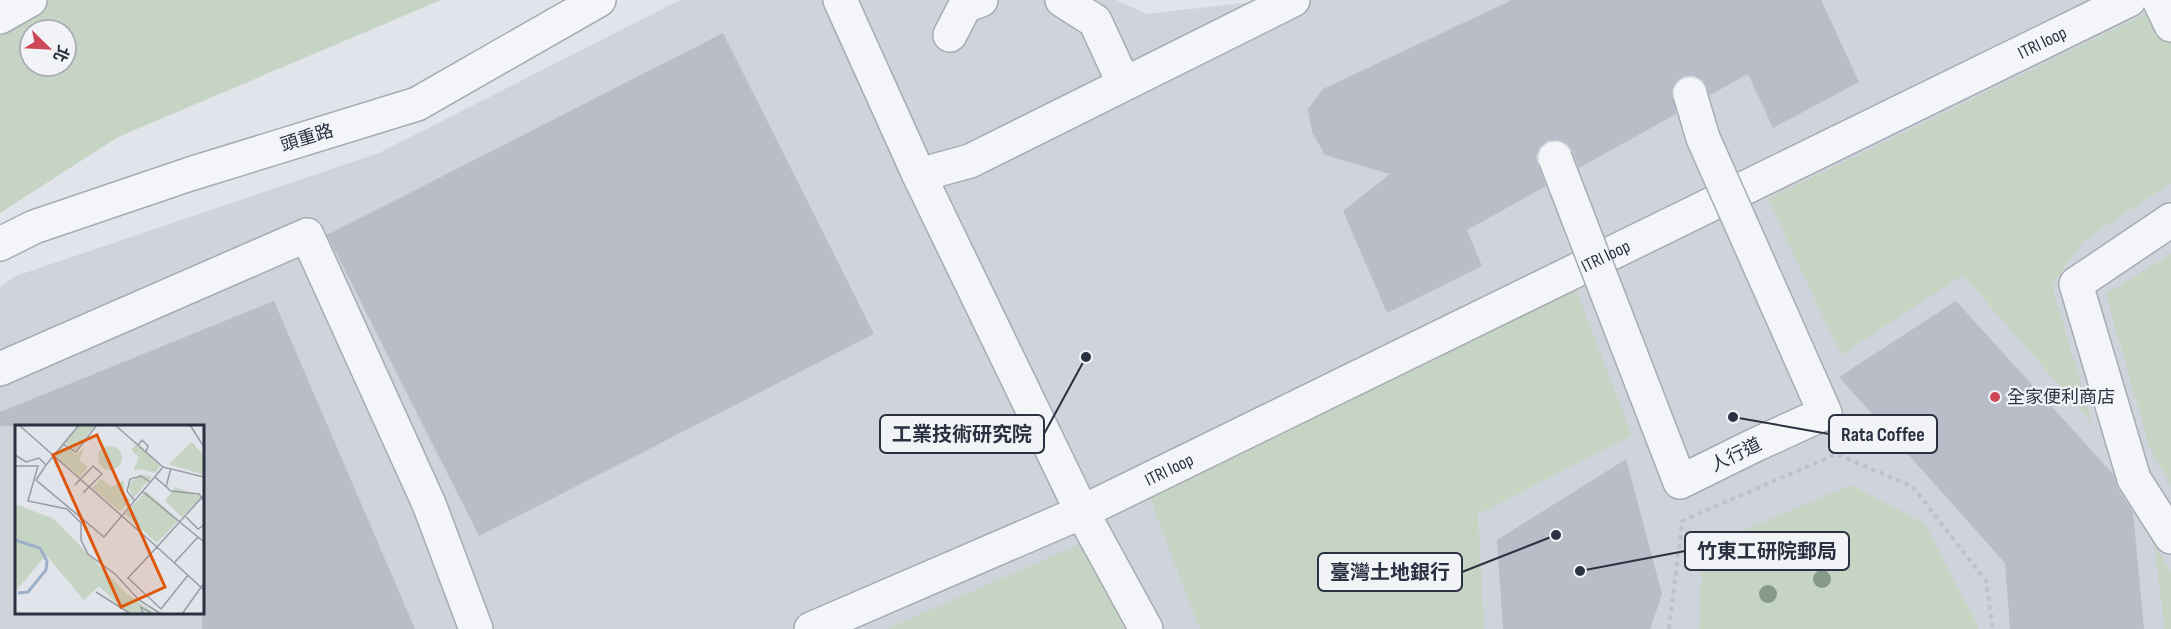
<svg xmlns="http://www.w3.org/2000/svg" width="2171" height="629" font-family="'Sofia Sans Condensed','Noto Sans TC',sans-serif">
<style>
.built{fill:#cfd3dc;fill-rule:evenodd}
.green{fill:#c6d4c3;fill-rule:evenodd}
.building{fill:#b9bdc7}
.lines{fill:none;stroke-linecap:round;stroke-linejoin:round}
.minor-casing{stroke:#a6abb4;stroke-width:36}
.path{stroke:#bfc2c8;stroke-width:4;stroke-dasharray:4.5 4.5;stroke-linecap:butt}
.minor{stroke:#f4f5f8;stroke-width:33}
.minor-bridge-casing{stroke:#a6abb4;stroke-width:36;stroke-linecap:butt}
.minor-bridge{stroke:#f4f5f8;stroke-width:33}
.tree{fill:#869a88}
.poi-dot{fill:#cd4855;stroke:#f1f3f7;stroke-width:2}
.labels{text-anchor:middle;dominant-baseline:central;stroke-width:4.5;stroke-linejoin:round;paint-order:stroke}
.street-label{font-size:18px;fill:#2a3141;stroke:#f1f3f7}
.poi-label{font-size:18px;fill:#2a3141;stroke:#f1f3f7;text-anchor:start}
.inset-river{fill:none;stroke:#9db0c9;stroke-width:3}
.inset-road{fill:none;stroke:#989ca6;stroke-width:1.5}
.view{fill:#de570f;fill-opacity:0.15;stroke:#de570f;stroke-width:3}
.inset-edge{fill:none;stroke:#2a3141;stroke-width:3}
.leader{fill:none;stroke:#2a3141;stroke-width:2}
.callout-dot{fill:#2a3141;stroke:#f1f3f7;stroke-width:2}
.callout{fill:#f1f3f7;stroke:#2a3141;stroke-width:2}
.callout-label{font-size:20px;text-anchor:middle;font-weight:bold;fill:#2a3141}
</style>
<rect width="100%" height="100%" fill="#e1e4ea"/>
<path class="built" d="M680,0H1116L1147,14L1268,0H2171V629H0V287L16,276L379,153ZM16,426H202V612H16Z"/>
<g class="green">
<path d="M11,0H441L118,137L0,213V5ZM30,30H66V66H30Z"/>
<polygon points="2162,6 2171,26 2171,183 2084,240 2052,285 2092,423 1963,275 1841,355 1768,199"/>
<polygon points="2171,254 2171,486 2149,445 2106,294"/>
<polygon points="1574,284 1632,436 1478,514 1484,629 1200,629 1149,496"/>
<polygon points="1852,485 1925,524 1978,626 1978,629 1699,629 1703,547"/>
<polygon points="1087,541 1124,629 887,629"/>
<polygon points="2154,544 2171,572 2171,629 2165,629"/>
</g>
<g class="building">
<polygon points="1512,0 1821,0 1859,82 1773,128 1748,74 1710,95 1702,80 1695,76 1685,76 1677,81 1672,90 1676,114 1579,168 1572,151 1567,144 1558,140 1548,141 1540,147 1536,156 1538,165 1546,186 1467,230 1482,266 1387,313 1343,211 1390,174 1325,155 1312,132 1308,109 1323,89"/>
<polygon points="723,33 874,334 479,536 327,235"/>
<polygon points="274,301 415,629 202,629 202,426 0,426 0,412"/>
<polygon points="1956,301 2113,474 2118,489 2133,512 2144,629 2010,629 2005,563 1839,377"/>
<polygon points="1626,459 1662,594 1650,629 1503,629 1497,540"/>
</g>
<g class="lines">
<g class="minor-casing">
<g id="minor">
<polyline points="840,0 919,175"/>
<polyline points="1062,0 1095,21 1124,84"/>
<polyline points="2159,0 2171,25"/>
<polyline points="0,17 30,0"/>
<polyline points="950,35 965,6 981,0"/>
<polyline points="2171,220 2076,284 2134,479 2171,537"/>
<polyline points="0,244 34,227 190,174 417,104 599,0"/>
<polyline points="0,369 307,235 429,504 476,629"/>
<path id="s1" d="M811,629L1082,512L2129,0"/>
<polyline points="1146,629 1082,512 919,175 970,161 1293,0"/>
</g>
</g>
<polyline class="path" points="1669,629 1682,521 1836,454 1912,486 1986,581 1993,629"/>
<use href="#minor" class="minor"/>
<g class="minor-bridge-casing">
<polyline id="minor-bridge" points="1555,158 1680,482 1755,445 1825,413 1703,138 1690,94"/>
</g>
<use href="#minor-bridge" class="minor-bridge"/>
</g>
<g class="tree">
<circle cx="1822" cy="579" r="9"/>
<circle cx="1768" cy="594" r="9"/>
</g>
<circle class="poi-dot" cx="1995" cy="397" r="6"/>
<g class="labels">
<g class="street-label">
<text stroke="none"><textPath href="#s1" startOffset="1364">ITRI loop</textPath></text>
<text transform="translate(307 138) rotate(-17)">頭重路</text>
<text stroke="none"><textPath href="#s1" startOffset="878">ITRI loop</textPath></text>
<text transform="translate(1736 455) rotate(-26)">人行道</text>
<text stroke="none"><textPath href="#s1" startOffset="392">ITRI loop</textPath></text>
</g>
<g class="poi-label">
<text x="2007" y="397">全家便利商店</text>
</g>
</g>
<g transform="translate(15 425)">
<rect width="189" height="189" fill="#e1e4ea"/>
<path d="M63,0H80L61,25L49,17ZM177,17L189,31V50L154,39ZM122,18L146,40L140,48L126,44L118,46L124,32L116,25ZM47,21L62,29L70,22L64,35L73,42L65,52L39,30ZM83 33a12 12 0 1 1 24 0a12 12 0 1 1-24 0ZM125,49L137,52L118,73L113,60ZM86,54L96,62L109,55V70L116,75L105,86L77,63ZM160,62L187,72L167,92L150,76ZM131,66L164,95L142,118L110,89ZM0,79L39,94L112,169L141,189H113L84,161L69,175L31,130L0,167Z" fill="#c6d4c3"/>
<path class="inset-river" d="M0,115L25,123L32,136L31,145L13,167L3,168"/>
<path class="inset-road" d="M4,0L142,122L189,70M100,0L148,42M175,0L189,22M48,19L61,27L82,0M123,20L127,15L133,21L131,27M0,30L11,37L24,33L31,40L21,55L89,112L148,42L189,52M31,40L64,0M0,41H23L13,76L52,84L66,98V115L73,129L100,149L124,175L146,189M140,52L156,66L184,69L189,76M60,60L78,41L87,49L68,68M151,62L156,43M127,66L189,117M119,75L112,66L115,54L126,51L135,57M171,92L183,104L189,100M159,138L183,112M173,150L146,184L113,153L142,122L189,165M81,167L116,189M128,189L126,182L138,189M167,189L189,158"/>
<path class="view" d="M82,10L150,162L106,182L38,30Z"/>
<rect width="189" height="189" class="inset-edge"/>
</g>
<path class="leader" d="M1733 417L1829 434M1086 357L1044 434M1580 571L1685 551M1556 535L1462 572"/>
<g class="callout-dot">
<circle cx="1733" cy="417" r="6"/>
<circle cx="1086" cy="357" r="6"/>
<circle cx="1580" cy="571" r="6"/>
<circle cx="1556" cy="535" r="6"/>
</g>
<g class="callout">
<rect x="1829" y="415" width="108" height="38" rx="6"/>
<rect x="880" y="415" width="164" height="38" rx="6"/>
<rect x="1685" y="532" width="164" height="38" rx="6"/>
<rect x="1318" y="553" width="144" height="38" rx="6"/>
</g>
<g class="callout-label">
<text x="1883" y="441">Rata Coffee</text>
<text x="962" y="441">工業技術研究院</text>
<text x="1767" y="558">竹東工研院郵局</text>
<text x="1390" y="579">臺灣土地銀行</text>
</g>
<g transform="translate(48 48) rotate(114)"><circle r="28" fill="#f1f3f7" stroke="#a1a5ae" stroke-width="1.5"/>
<path d="M0-4.5L10 22L0 15L-10 22Z" fill="#cd4855"/>
<text y="-9" font-size="16" font-weight="bold" text-anchor="middle" fill="#2a3141">北</text>
</g>
</svg>
